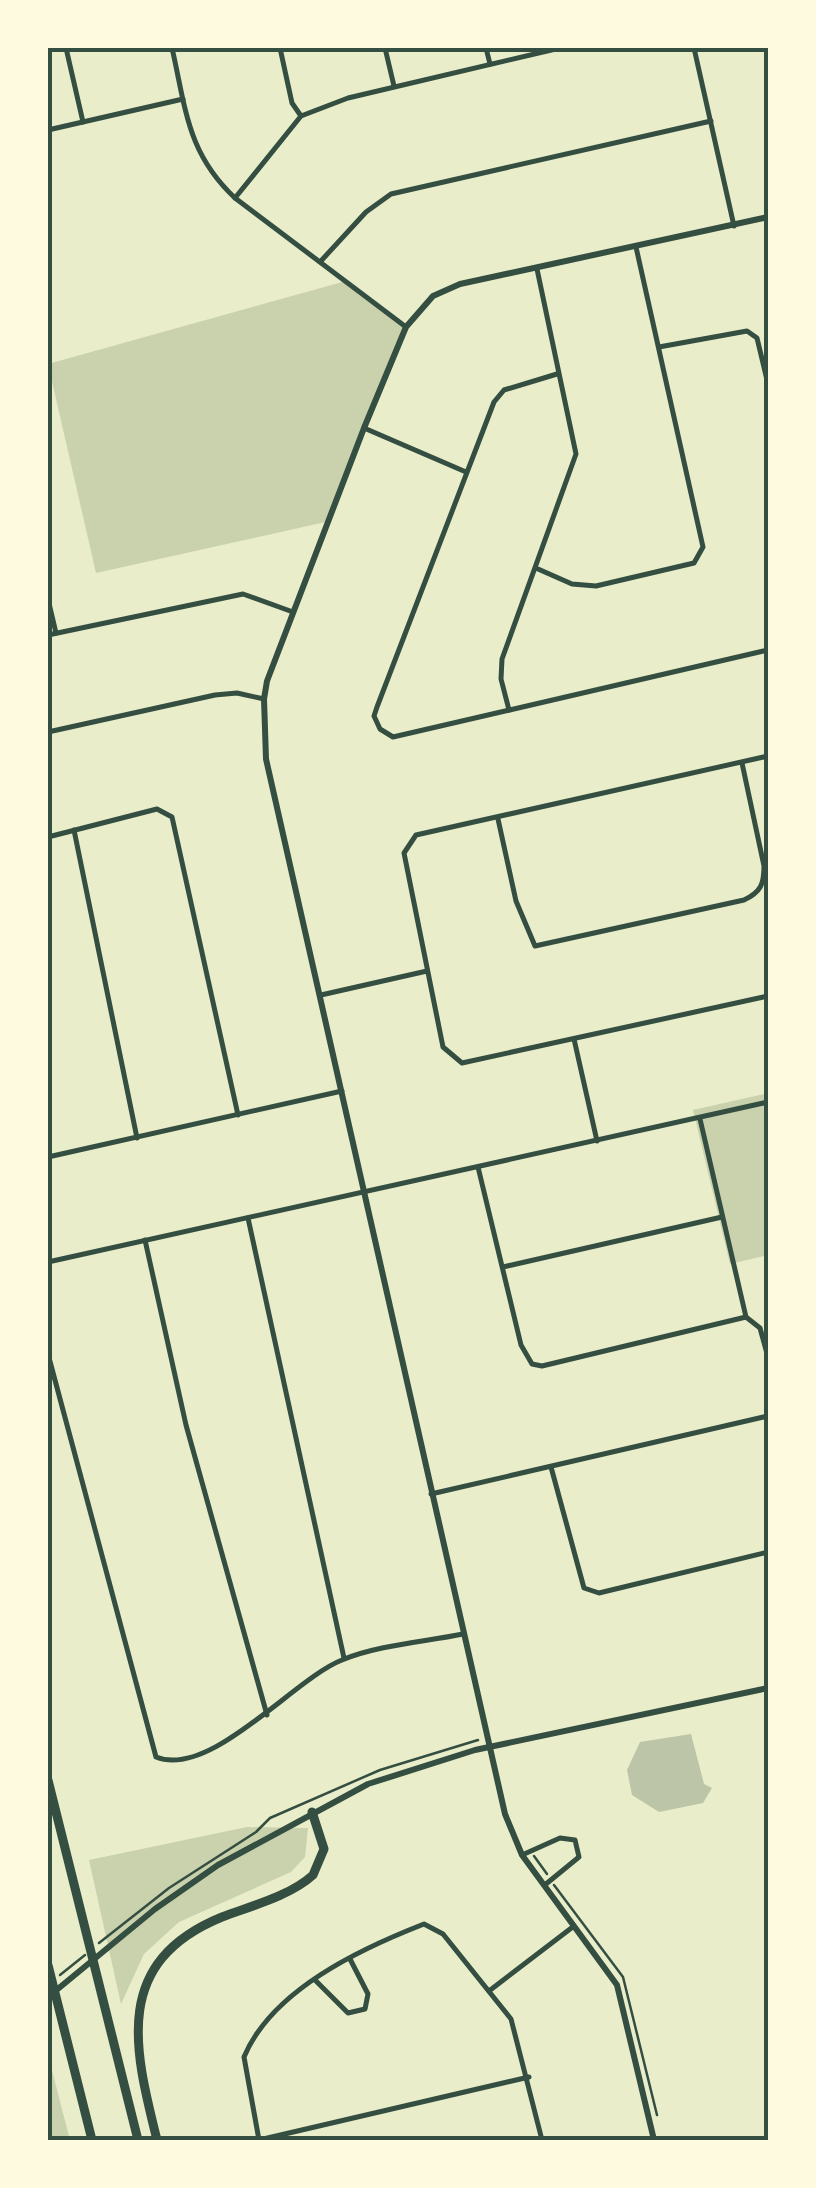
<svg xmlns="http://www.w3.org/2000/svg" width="816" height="2188" font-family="Quicksand,sans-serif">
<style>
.green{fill:#cad2ad}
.building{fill:#bcc5a7}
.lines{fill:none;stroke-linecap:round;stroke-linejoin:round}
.path{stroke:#344e41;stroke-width:2.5}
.minor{stroke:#344e41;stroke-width:5}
.tertiary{stroke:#344e41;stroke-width:6}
.motorway{stroke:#344e41;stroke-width:9}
.neatline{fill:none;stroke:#344e41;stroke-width:4}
</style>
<rect width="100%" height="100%" fill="#e9edc9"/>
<g class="green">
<polygon points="346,281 406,327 330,521 96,573 48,364"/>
<polygon points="768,1093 768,1255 730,1264 693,1110"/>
<polygon points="247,1827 308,1828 305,1857 291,1872 179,1922 144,1954 121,2004 89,1860"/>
<polygon points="48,2055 70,2140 48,2140"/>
</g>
<polygon class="building" points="691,1734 704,1784 712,1788 703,1803 659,1812 632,1795 627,1770 640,1742"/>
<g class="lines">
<g class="path">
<polyline points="534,1856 547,1874"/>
<polyline points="554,1885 623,1977 657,2115"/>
<polyline points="99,1943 169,1888 256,1832 270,1818 380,1770 478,1740"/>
<polyline points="60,1975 85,1955"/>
</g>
<g class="minor">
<polyline points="66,48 83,122"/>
<path d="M172,48C186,109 187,153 235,198L406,327"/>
<polyline points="280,48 292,103 301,116"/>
<polyline points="385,48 394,86"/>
<polyline points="486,48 490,64"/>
<polyline points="694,48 734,226"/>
<polyline points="48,130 183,99"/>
<polyline points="235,198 301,116 348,98 560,48"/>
<polyline points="320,262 366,212 391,194 711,121"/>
<polyline points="659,347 747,331 757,338 768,384"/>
<polyline points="557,374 504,390 494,402 377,707 374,716 380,729 393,737 768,650"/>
<polyline points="364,428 466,472"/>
<polyline points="538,569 572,584 596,586 694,563 703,547 636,247"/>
<polyline points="48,599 56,633"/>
<polyline points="48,635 243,594 293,612"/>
<polyline points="509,710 501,679 502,659 576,454 537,269"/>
<polyline points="48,732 215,695 237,693 264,699"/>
<polyline points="768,756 416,835 404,853 443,1047 462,1063 768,996"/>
<path d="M498,819L516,901L535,946L744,900C761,892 764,884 764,866L742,763"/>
<polyline points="74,830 137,1138"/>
<polyline points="48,837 157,809 172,817 238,1115"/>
<polyline points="321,995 427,971"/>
<polyline points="574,1039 597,1141"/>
<polyline points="700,1119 746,1317 760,1328 768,1357"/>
<polyline points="48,1157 342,1091"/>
<polyline points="478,1167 521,1345 532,1364 542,1366 746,1317"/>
<polyline points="248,1218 344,1658"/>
<polyline points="145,1240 186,1425 267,1715"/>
<polyline points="48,1262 768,1102"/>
<polyline points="503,1267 722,1217"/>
<path d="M48,1354L156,1757C210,1779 295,1678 342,1660C378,1645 424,1642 463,1634"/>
<polyline points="551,1467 584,1588 599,1593 768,1552"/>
<polyline points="431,1494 768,1416"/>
<polyline points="522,1855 560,1838 575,1840 579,1857 546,1884"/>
<polyline points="315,1980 348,2013 365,2009 368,1994 350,1959"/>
<polyline points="489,1991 574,1926"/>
<path d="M259,2140L244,2057C272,1990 360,1949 424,1924L443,1934L511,2019L542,2140"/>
<polyline points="259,2140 529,2077"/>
</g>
<g class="tertiary">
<polyline points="48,1997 155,1909 218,1865 368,1784 475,1750 768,1688"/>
<polyline points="654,2140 617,1985 522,1855 505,1814 266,759 264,699 267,681 364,428 406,327 433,296 460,284 768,217"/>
</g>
<g class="motorway">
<polyline points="48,1780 138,2140"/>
<polyline points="48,1965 92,2140"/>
<path d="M157,2140C134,2048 112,1962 222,1917C251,1906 290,1896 313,1875L324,1849L312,1812"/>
</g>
</g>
<rect width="816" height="2188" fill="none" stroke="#fefae0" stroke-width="100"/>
<rect x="50" y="50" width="716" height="2088" class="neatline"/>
</svg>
